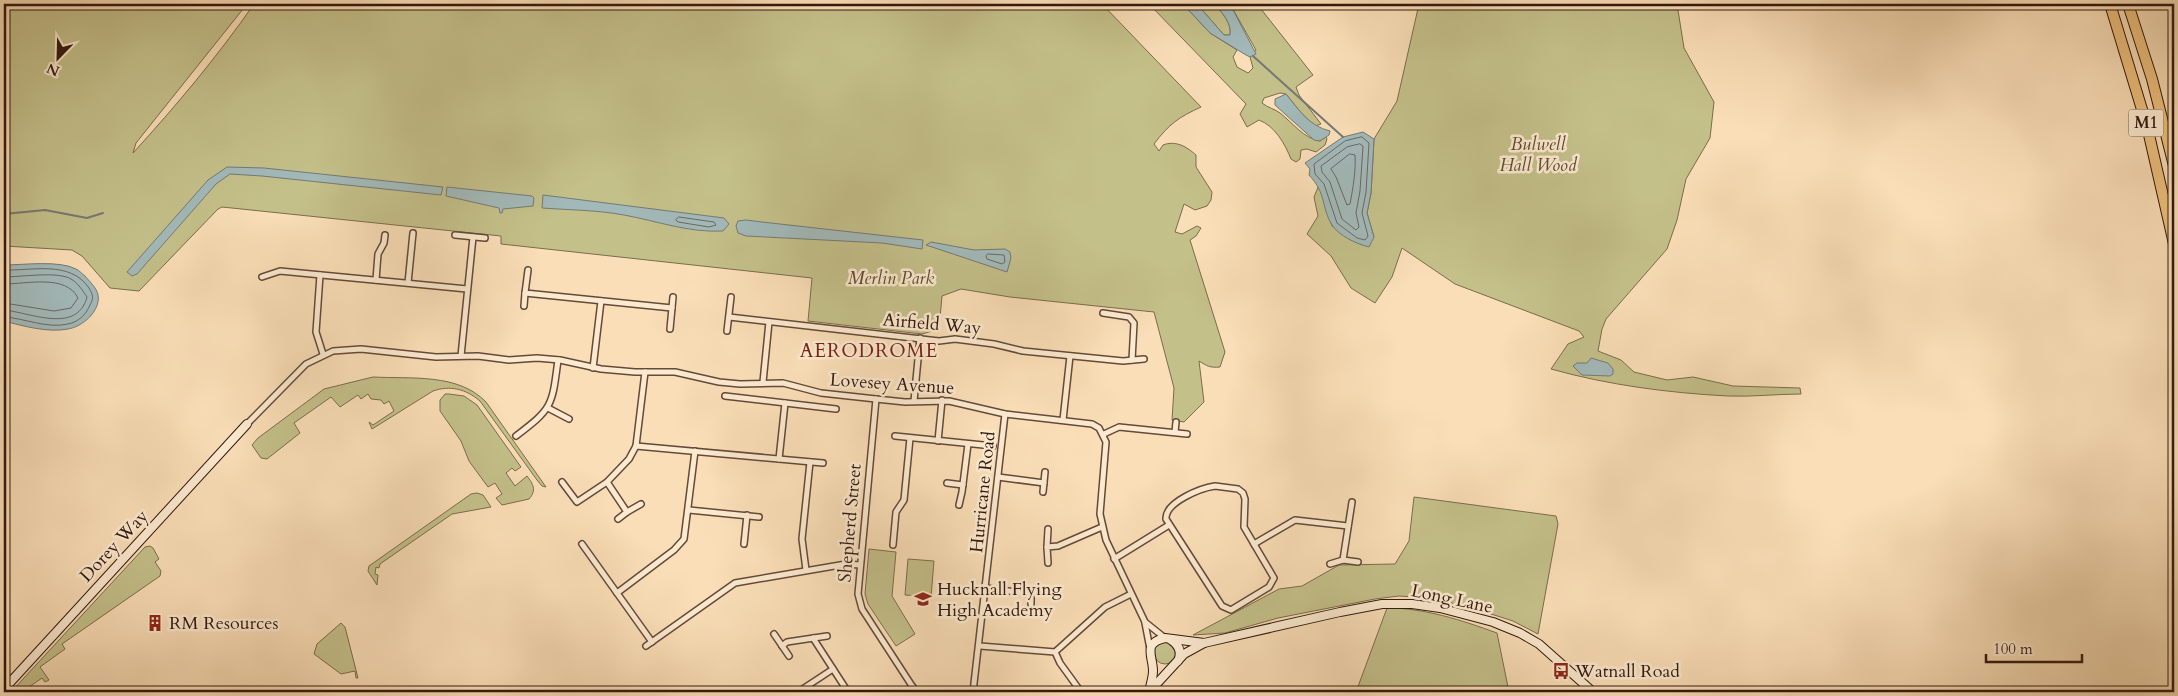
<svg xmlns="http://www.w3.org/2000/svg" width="2178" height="696" font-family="Cardo,serif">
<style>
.green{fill:#c4c08a;stroke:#7b6c4c}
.water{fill:#a2b9b9;stroke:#757975}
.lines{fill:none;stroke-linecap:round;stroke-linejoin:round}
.shore{stroke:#6a6864;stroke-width:1}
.stream{stroke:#757975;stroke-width:2}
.street-casing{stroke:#644a38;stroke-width:8}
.secondary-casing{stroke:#32180e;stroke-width:10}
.highway-casing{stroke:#32180e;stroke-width:12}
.street{stroke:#fcead0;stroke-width:5}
.secondary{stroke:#fcead0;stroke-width:8}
.highway{stroke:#edbf7c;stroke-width:10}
.labels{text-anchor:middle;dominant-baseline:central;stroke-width:5;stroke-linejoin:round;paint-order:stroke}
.shield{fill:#fcead0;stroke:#6f5748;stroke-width:1}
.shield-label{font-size:16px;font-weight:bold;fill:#32180e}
.park-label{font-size:18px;font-style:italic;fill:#5e4a33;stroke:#fcead0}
.street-label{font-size:18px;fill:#32180e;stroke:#fcead0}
.poi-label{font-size:18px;fill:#32180e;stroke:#fcead0;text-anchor:start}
.neighbourhood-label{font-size:19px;letter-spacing:1px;fill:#7a1f14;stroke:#fcead0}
</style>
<rect width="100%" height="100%" fill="#fadeb7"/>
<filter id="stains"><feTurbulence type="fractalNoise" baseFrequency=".004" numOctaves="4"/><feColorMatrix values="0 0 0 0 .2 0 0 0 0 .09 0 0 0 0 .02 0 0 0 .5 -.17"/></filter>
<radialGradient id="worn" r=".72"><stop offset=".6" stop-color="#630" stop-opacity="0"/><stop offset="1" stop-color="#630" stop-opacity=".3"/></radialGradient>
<g class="green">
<path d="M4,4H247L136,143L133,153C176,106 217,57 254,4H1102L1201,107C1179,117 1169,124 1154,144L1159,151L1163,145C1176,140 1187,147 1196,155V167L1212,192L1211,200L1207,206L1195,210L1184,204L1175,232L1182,234L1197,226L1201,228L1196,236L1190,240L1225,352L1220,367C1210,368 1207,366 1199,361L1204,402L1184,422L1172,420L1174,388L1154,312L1010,297L961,289L942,296L939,329L922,334L808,321L812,278L501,244V236L222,207L218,209L139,291L110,288L82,256L72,250L4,246Z"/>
<path d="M1149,4H1183L1210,33L1237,50L1233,57L1237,67L1248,73L1253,68L1250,57L1256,50L1230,4H1257L1313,75L1296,87L1299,95L1321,124L1315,126L1302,114L1286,94L1280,93L1264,98L1262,103C1268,108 1275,109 1280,113C1293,123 1303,138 1320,141L1326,137L1327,139L1325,145L1316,152L1307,149L1301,150L1300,159L1296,162L1291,159C1285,144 1275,126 1259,120L1247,127L1240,114L1246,104Z"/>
<path d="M1197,4H1215C1222,13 1232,23 1230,35H1224Z"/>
<path d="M1419,4H1677L1684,48L1714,102L1710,138L1686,179L1677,220L1667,249L1606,319L1602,329L1598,351L1621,360L1634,372L1667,380L1693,377L1733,386L1800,388L1801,394C1777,394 1752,397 1728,396C1669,393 1608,385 1551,369L1568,344L1584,337L1579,331L1455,284L1402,248L1392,277L1375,303L1351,288L1331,256L1307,234L1318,216L1314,197L1319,185L1332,226L1374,237L1367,213L1371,193L1374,139L1397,101Z"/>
<path d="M373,377C411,379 458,373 486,402L546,487L542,486L537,480L480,401C466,389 450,385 433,391L372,429L369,422L373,425L394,411L389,401L384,404L381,400L371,399L368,394L361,399L358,395L340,407L331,397L294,423L300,433L267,459L261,458L252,445L258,438L324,389Z"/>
<path d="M449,394L464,396L477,405L521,467L515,471L512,468L506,473L515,486L527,476C533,484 537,490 529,499L502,505L496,498L502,494L495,483L488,487L469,461L461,441L440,411V400L445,394Z"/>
<polygon points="477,493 483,495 491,507 452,514 380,564 379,568 376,567 375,574 378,575 377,585 368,571 369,566 471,494"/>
<polygon points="1414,497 1556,516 1558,524 1538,634 1513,621 1466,606 1428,598 1399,596 1375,599 1278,618 1225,633 1193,635 1279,589 1302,586 1339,565 1395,564 1409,541"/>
<polygon points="150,546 153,548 159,559 155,562 161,571 160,576 62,644 65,649 40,667 49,680 45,682 42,678 22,692 11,692 145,547"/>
<polygon points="869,549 896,552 892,596 915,634 896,646 868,604 865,594"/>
<polygon points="908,559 934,561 931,597 905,595"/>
<path d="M1387,608C1425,608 1461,620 1497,633L1509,692H1356Z"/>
<polygon points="341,623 345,627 358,678 356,678 355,671 341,674 314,654 317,644"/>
<circle cx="1165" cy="653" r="11"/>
</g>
<g class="water">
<path d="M1183,4H1197L1224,35H1230C1232,23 1222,13 1215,4H1230L1256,54L1250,57L1246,55L1210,33Z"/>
<path d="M1286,94C1299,110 1309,126 1330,131L1329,135L1320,141L1314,140L1275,105V99Z"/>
<path d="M1363,132L1374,139L1371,193L1367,213L1374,237L1369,247C1357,244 1339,236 1332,225C1321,207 1327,194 1309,175L1310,169L1305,163L1343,137Z"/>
<polygon points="227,167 264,168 443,187 441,195 262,176 230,174 216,184 137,274 132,276 127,272 208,180"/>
<polygon points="447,187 532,196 534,198 533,206 503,209 502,213 500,213 499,208 446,196"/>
<path d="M543,195L724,218L729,224L723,231C689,233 657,221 624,215C597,210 569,210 542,208Z"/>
<polygon points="746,220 762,222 923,240 922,249 882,243 746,236 738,233 736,226 738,221"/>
<polygon points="931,242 974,250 1005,249 1010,252 1011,258 1007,272 926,245"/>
<path d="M4,265C23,265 59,260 76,269C79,270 82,274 85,276C89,281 97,288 98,295C101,311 82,327 68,329C48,333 23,326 4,321Z"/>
<polygon points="1591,358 1608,363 1613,369 1613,374 1610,376 1582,375 1573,366 1577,363 1587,363"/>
</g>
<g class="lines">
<g class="shore">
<polygon points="1362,137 1369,143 1366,192 1362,213 1368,236 1365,240 1357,238 1337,223 1324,184 1315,174 1314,164 1345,141"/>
<polygon points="1360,144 1363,146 1360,191 1356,213 1359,227 1356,230 1342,219 1330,182 1322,172 1321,166 1347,147"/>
<path d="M1350,154L1355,155C1356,171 1353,188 1350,204L1347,205L1336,177L1331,169Z"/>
<polygon points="679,217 714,222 716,225 709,227 678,222 676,220"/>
<polygon points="988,254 1004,255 1005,262 1002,264 987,259 986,256"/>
<path d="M4,270C32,271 70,260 89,288C93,295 94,298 90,305C86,315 78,322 68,324C47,329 24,318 4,317"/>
<path d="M4,277C21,277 58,271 71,279C78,283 83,291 87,297C77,335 29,312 4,310"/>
<path d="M4,284C27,284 66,274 78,298L71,308L54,311L4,303"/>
</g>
<g class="stream">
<polyline points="1253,56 1343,137"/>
<polyline points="4,214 45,210 87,218 103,213"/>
</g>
<g class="street-casing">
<g id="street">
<polyline points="455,235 485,238"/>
<polyline points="528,270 525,293 672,308"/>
<polyline points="320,275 316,332 323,354"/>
<polyline points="262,277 280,271 467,289"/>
<polyline points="376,280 378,254 384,243 385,235"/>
<polyline points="408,283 413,233"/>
<polyline points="524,306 525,293"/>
<polyline points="1103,313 1129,317 1134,323 1132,360"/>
<polyline points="729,317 939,341 955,339 994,344 1023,351 1123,361 1144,359"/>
<polyline points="670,329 673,297"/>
<polyline points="727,331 731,297"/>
<polyline points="461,356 473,237"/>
<polyline points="593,368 601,301"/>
<polyline points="763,382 769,322"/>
<polyline points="725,396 836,409"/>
<polyline points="876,399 858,594 862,609 916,692"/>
<polyline points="914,401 920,338"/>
<polyline points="548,408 569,419"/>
<polyline points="1063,420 1070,356"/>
<polyline points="247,424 306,364 333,351 361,349 436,357 478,356 509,360 537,358 560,360 601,369 635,372 675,372 719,382 740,384 783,383 821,393 876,399 905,402 949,401 1005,414 1092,424 1099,428 1106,442 1100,514 1106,540 1145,622 1165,638"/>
<polyline points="1175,432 1176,422"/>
<polyline points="1104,434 1119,427 1187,434"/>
<path d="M516,436C553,408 552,406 558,360"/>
<polyline points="895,436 993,446"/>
<polyline points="938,441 942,400"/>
<polyline points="636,446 823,463"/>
<polyline points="779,459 785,403"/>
<polyline points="998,477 1044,483"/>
<polyline points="562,482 577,502 607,482 629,459 636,446 645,372"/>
<polyline points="607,482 627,512 618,519"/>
<polyline points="947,483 963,485"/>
<path d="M1215,486L1238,489L1243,493L1245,499L1244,527L1274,578L1269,587L1231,610L1222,606L1166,519C1165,502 1201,488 1215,486Z"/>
<polyline points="1043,492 1045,472"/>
<polyline points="959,505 962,492 968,444"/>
<polyline points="689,510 759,517"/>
<polyline points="627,512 641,504"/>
<polyline points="582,544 652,642"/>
<polyline points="744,544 747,515"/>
<polyline points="1254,544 1295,520 1348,526"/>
<polyline points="893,545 896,512 904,500 910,438"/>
<polyline points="1047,547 1048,529"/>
<polyline points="1114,559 1169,525"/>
<polyline points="1343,560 1352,502"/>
<polyline points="1048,563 1047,547 1058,546 1102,527"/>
<polyline points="1330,564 1343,560 1358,562"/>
<polyline points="806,570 802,539 810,462"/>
<polyline points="986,588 1031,594"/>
<polyline points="617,593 674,550 684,539 695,451"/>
<polyline points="1031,604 1031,594 1038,590"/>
<polyline points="1145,623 1150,649"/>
<polyline points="774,634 789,656"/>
<polyline points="813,638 848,692"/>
<polyline points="646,646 735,583 846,564 860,565"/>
<polyline points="782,646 787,642 827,636"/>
<polyline points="980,646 1055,652 1105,607 1131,594"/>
<polyline points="1055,652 1060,663 1081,692"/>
<polyline points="798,692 833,669"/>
<polyline points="904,692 913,687"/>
<polyline points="973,692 1005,414"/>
</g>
</g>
<g class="secondary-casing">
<g id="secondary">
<path d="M1171,640C1179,645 1182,652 1178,661"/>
<polyline points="4,689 247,424"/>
<polyline points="1150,691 1184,654 1204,643"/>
<path d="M1149,692C1150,686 1153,678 1153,671C1153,656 1142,643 1165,638L1204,643L1340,612L1382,604H1412L1440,608L1493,622L1520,633L1539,644L1593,692"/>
</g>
</g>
<g class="highway-casing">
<g id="highway">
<polyline points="2110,4 2147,126 2174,244"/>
<polyline points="2128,4 2152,79 2174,166"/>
</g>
</g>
<use href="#street" class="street"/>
<use href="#secondary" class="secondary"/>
<use href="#highway" class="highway"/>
</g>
<defs>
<g id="school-bare" transform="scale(1.35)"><path d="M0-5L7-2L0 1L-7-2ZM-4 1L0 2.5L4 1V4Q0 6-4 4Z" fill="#8f2418" stroke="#fcead0" stroke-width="2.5" paint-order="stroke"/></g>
<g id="building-bare" transform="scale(1.35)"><path d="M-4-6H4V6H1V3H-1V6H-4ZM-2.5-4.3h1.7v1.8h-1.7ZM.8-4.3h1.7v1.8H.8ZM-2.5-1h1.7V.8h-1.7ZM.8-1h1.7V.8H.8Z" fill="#8f2418" stroke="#fcead0" stroke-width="2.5" paint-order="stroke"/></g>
<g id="bus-bare" transform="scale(1.35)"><path d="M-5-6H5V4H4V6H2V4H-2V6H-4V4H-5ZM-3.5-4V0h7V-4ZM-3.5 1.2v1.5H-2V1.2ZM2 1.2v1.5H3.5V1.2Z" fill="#8f2418" stroke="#fcead0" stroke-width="2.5" paint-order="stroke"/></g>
</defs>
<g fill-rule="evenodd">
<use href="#school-bare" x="923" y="599"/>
<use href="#building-bare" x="155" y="623"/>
<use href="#bus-bare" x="1561" y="671"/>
</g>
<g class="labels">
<rect class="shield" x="2128.5" y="109.5" width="35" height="27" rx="4"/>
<g class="shield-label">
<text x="2146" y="123">M1</text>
</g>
<g class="park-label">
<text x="1538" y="144">Bulwell<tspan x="1538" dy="21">Hall Wood</tspan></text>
<text x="891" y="278">Merlin Park</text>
</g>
<g class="street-label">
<text transform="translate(932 324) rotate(5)">Airfield Way</text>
<text transform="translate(892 384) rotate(4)">Lovesey Avenue</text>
<text transform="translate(983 492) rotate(-84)">Hurricane Road</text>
<text transform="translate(850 523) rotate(-85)">Shepherd Street</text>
<text transform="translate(114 546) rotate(-47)">Dorey Way</text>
<text transform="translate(1452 599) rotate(12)">Long Lane</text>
</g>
<g class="poi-label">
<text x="937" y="589">Hucknall Flying<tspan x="937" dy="21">High Academy</tspan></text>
<text x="169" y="623">RM Resources</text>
<text x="1575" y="671">Watnall Road</text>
</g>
<g class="neighbourhood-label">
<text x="869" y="351">AERODROME</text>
</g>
</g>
<rect width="2178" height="696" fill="none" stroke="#fadeb7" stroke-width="20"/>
<rect x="5" y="5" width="2168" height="686" fill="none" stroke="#32180e" stroke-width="2.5"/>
<rect x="10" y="10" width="2158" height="676" fill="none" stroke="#32180e"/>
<g transform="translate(58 58) rotate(203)" stroke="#fcead0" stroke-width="4" paint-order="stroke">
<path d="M0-4L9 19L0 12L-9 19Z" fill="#32180e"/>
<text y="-8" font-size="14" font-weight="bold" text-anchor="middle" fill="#32180e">N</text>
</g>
<path d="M1986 654v8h96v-8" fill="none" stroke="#32180e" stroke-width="2.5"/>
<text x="1993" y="654" font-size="15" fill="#32180e" stroke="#fcead0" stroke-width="4" paint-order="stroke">100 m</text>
<rect width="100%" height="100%" filter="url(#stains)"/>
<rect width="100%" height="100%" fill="url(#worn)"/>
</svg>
